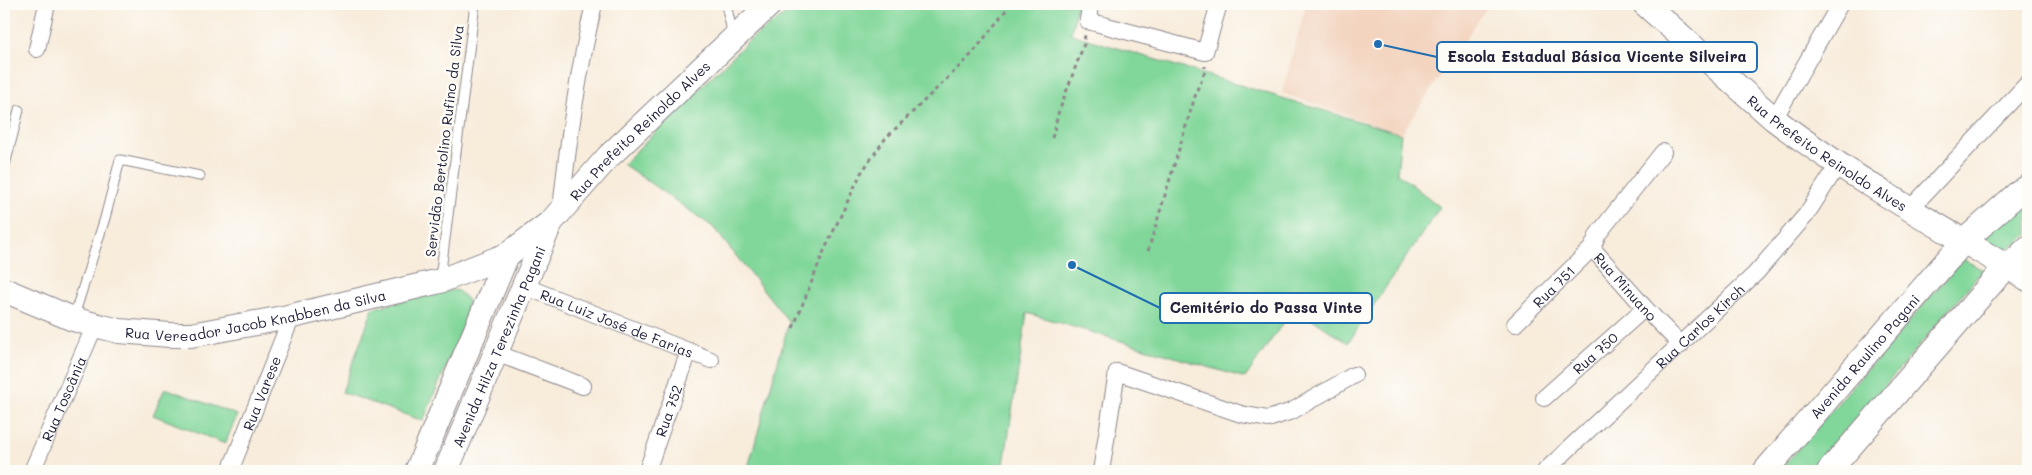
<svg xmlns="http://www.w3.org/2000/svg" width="2032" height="475" font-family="Mali,sans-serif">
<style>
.built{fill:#f3d4bf}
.green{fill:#81d79a;stroke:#527c6a}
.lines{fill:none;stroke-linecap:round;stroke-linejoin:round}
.service-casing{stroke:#8d878b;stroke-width:11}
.minor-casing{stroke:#8d878b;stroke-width:18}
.secondary-casing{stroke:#8d878b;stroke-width:26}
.path{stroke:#8d878b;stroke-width:3;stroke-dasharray:4 4;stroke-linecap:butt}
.service{stroke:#fff;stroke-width:9}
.minor{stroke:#fff;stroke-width:16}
.secondary{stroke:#fff;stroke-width:24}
.labels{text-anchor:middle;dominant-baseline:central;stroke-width:5;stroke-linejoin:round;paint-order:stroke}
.street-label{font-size:14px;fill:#22223b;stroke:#fdfcf7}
.leader{fill:none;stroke:#1f6fb2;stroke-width:2}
.callout-dot{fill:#1f6fb2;stroke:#fdfcf7;stroke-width:2}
.callout{fill:#fdfcf7;stroke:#1f6fb2;stroke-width:2}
.callout-label{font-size:15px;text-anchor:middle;font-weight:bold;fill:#22223b}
</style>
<rect width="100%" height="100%" fill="#fdfcf7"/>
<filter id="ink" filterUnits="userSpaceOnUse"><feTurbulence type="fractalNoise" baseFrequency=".02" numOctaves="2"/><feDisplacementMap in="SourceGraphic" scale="10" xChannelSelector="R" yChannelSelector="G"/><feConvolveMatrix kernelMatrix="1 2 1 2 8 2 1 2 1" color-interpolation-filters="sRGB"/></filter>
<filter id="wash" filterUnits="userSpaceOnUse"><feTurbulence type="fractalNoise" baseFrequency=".0096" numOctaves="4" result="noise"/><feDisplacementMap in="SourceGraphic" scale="20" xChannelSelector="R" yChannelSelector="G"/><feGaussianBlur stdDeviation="1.12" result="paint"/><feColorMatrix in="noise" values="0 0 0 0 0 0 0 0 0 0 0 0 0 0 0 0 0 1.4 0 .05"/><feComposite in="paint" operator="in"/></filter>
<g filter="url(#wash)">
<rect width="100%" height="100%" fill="#f8ecdb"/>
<polygon class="built" points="1306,4 1489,4 1401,134 1282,93"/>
<g class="green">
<polygon points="800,4 1077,4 1071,34 1401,134 1397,173 1440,207 1348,343 1294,307 1245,378 1027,313 1003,471 747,471 789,322 713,227 623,164 746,43"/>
<path d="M2028,195V235C2019,242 2007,255 1995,247C1990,243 1988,240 1987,233Z"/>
<polygon points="1963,259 1983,270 1813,471 1779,471"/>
<polygon points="457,290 468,300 464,324 423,421 342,392 373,308 441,292"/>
<polygon points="165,388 237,415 225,444 153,415"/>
</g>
</g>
<g filter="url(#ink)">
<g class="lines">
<g class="service-casing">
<g id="service">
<polyline points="726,4 733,36"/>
<polyline points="4,169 19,110"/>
<polyline points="440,278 475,4"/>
<polyline points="73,319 105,218 120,160 200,176"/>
</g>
</g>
<g class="minor-casing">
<g id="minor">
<polyline points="1090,4 1088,21 1205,52 1219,4"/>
<polyline points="37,49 47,4"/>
<polyline points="1774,119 1840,4"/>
<path id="s1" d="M1663,152L1598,234L1592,248L1645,308L1681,345"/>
<polyline points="1910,209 2028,83"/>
<path d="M561,210C568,140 578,72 594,4"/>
<path id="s2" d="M524,286L711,360"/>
<path id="s3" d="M1515,324L1592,248"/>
<polyline points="496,353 583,386"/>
<path id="s4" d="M1544,398L1645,308"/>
<path id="s5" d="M32,471L95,325"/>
<path id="s6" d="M230,471L292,316"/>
<path id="s7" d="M647,471L689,351"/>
<polyline points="1101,471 1117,372 1241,414 1268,419 1292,411 1354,375"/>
<path id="s8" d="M1545,471L1756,273L1806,215L1838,165"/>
</g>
</g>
<g class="secondary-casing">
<g id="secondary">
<path id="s9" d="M1645,4L1774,119C1854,179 1942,228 2028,279"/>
<path id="s10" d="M4,290L73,319L95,325L119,331L170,335H191L288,317L440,281L507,255L551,222L608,157L770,4"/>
<polyline points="417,471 507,255"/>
<path id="s11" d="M446,471L550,224"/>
<path id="s12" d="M1765,471L1964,241L2017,194L2028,187"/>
<polyline points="1829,471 1996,278 2028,248"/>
</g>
</g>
<g class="path">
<polyline points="1052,138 1058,114 1084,44 1085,34"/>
<polyline points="1148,251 1197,90 1205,71 1205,66"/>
<polyline points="793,328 824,251 861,173 885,139 972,54 1011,4"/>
</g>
<use href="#service" class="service"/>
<use href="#minor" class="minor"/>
<use href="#secondary" class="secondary"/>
</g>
</g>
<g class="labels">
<g class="street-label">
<text stroke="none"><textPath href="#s10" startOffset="704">Rua Prefeito Reinoldo Alves</textPath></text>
<text transform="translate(444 141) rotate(-83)">Servidão Bertolino Rufino da Silva</text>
<text stroke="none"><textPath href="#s9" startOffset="236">Rua Prefeito Reinoldo Alves</textPath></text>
<text stroke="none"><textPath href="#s3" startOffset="54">Rua 751</textPath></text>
<text stroke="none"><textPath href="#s1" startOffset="171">Rua Minuano</textPath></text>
<text stroke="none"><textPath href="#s10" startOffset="261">Rua Vereador Jacob Knabben da Silva</textPath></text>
<text stroke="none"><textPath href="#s2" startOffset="100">Rua Luiz José de Farias</textPath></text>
<text stroke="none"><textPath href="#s8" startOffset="212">Rua Carlos Kirch</textPath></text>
<text stroke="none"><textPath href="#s11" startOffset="135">Avenida Hilza Terezinha Pagani</textPath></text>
<text stroke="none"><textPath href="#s4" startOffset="68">Rua 750</textPath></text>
<text stroke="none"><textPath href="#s12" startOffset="152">Avenida Raulino Pagani</textPath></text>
<text stroke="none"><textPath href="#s6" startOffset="84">Rua Varese</textPath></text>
<text stroke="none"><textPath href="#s5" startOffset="79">Rua Toscânia</textPath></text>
<text stroke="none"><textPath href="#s7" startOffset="64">Rua 752</textPath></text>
</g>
</g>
<path class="leader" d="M1378 44L1437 57M1072 265L1160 308"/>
<g class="callout-dot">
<circle cx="1378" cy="44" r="5"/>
<circle cx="1072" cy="265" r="5"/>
</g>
<g class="callout">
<rect x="1437" y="42" width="320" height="30" rx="5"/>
<rect x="1160" y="293" width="212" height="30" rx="5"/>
</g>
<g class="callout-label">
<text x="1597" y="62">Escola Estadual Básica Vicente Silveira</text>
<text x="1266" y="313">Cemitério do Passa Vinte</text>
</g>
<rect width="2032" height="475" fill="none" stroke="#fdfcf7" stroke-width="20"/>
</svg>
